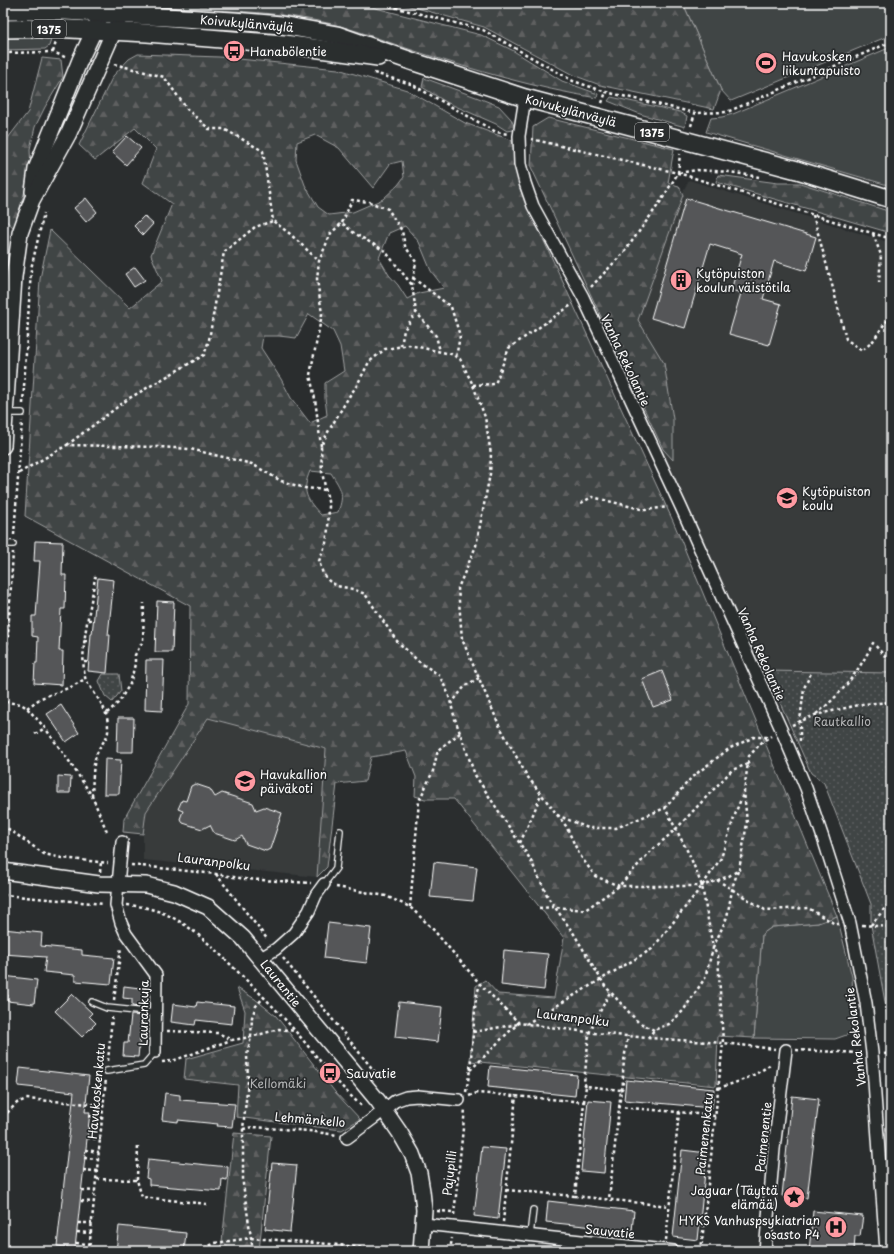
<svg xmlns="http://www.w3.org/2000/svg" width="894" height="1254" font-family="'Playpen Sans',sans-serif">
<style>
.built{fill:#373a3b}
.green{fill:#414445;stroke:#a0a2a2}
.forest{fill:url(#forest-firs);stroke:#a0a2a2;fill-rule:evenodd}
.park{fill:url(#park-dots);stroke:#a0a2a2}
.building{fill:#555758;stroke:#fff}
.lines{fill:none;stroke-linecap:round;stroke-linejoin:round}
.lane-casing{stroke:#fff;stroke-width:8}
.street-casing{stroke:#fff;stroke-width:14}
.secondary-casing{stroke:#fff;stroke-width:18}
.primary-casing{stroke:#fff;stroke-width:20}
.path{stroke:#fff;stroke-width:2.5;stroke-dasharray:3 3;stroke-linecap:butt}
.lane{stroke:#2a2d2e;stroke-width:5.5}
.street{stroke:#2a2d2e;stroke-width:11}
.secondary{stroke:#2a2d2e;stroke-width:15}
.primary{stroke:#2a2d2e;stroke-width:17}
.labels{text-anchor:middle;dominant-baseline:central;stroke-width:3.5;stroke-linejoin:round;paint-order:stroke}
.shield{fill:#2a2d2e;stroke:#bfc0c0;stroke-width:1}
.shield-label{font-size:11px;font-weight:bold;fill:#fff}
.street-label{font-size:12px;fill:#fff;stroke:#2a2d2e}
.poi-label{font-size:12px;fill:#fff;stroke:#2a2d2e;text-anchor:start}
.park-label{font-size:12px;fill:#b3b4b5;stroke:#2a2d2e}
</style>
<defs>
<pattern id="forest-firs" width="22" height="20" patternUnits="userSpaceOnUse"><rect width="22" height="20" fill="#414445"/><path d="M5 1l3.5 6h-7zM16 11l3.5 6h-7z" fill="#5e6061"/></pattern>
<pattern id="park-dots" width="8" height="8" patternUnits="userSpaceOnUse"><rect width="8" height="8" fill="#414445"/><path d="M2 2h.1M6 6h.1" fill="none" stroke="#5e6061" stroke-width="1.8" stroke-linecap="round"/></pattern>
</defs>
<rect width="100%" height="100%" fill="#2a2d2e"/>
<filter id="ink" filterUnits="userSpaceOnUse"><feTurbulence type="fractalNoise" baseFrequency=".025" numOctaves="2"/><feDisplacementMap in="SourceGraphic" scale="8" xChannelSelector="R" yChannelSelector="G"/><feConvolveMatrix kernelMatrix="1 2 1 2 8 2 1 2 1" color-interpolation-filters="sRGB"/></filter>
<g filter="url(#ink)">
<g class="built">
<polygon points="689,180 891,243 891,673 766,671 758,672 609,326"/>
<polygon points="208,718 326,749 317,877 143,860 143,834 146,812"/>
</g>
<g class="green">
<polygon points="683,3 891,3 891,35 731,101 721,90"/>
<polygon points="3,38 38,38 51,40 49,46 45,49 3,50"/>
<polygon points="891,47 891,186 706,132 711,118 722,117 733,114"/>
<polygon points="837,916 852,977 855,1032 835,1039 754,1038 762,934 772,927 818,923"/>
</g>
<g class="forest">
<path d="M179,3H356L481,35L512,50L562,81L598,94L597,98C536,88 477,71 418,52C392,44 366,33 340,26C290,13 238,10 187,10Z"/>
<polygon points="399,3 683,3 721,90 714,109 600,85 573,75 484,27"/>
<path d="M138,54L219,57L338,69L407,90L465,123L511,140L513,143L520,189L673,521L837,916L818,923L772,927L762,934L754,1038L718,1036L716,1086L470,1061L476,986L485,980L498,994L554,998L564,938L454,799H425L415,796L416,777L406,751L371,757L365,781L337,784L327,867L317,877L326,749L208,718L146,812L143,834L123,832L124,819L189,704L190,606L25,516L40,279L50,230L130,308L162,281L151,255L172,204L143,183L156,149L135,128L95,160L79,145L113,76L129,59ZM315,135L339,148L373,188L390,164L402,161L404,177L398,185L383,199L353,212L329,215L318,207L305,185L296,160L297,142ZM405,226L419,242L431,271L444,288L419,293L407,299L398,285L389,275L379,258L389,233ZM309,314L333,331L340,346L344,371L325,383V398L327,415L310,423L291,398L281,379L261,348L263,336H279L296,338ZM310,471L331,473C341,489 345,493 338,512L321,515C307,500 301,492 310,471Z"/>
<polygon points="42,58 61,60 63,77 45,107 35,127 30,149 31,170 14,228 3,218 3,142 5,142 28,112"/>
<polygon points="424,78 476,97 499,106 511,119 515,128 514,130 507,131 496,124 446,102 422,87"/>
<polygon points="611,97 680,112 687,116 685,127 640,114 608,101"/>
<polygon points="548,118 674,149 668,183 679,186 683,195 638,320 664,363 673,419 673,460 663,449 531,167 533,127"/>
<polygon points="718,175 778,183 800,183 891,212 891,233 716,182"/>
<polygon points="237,988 255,999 276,1016 335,1092 360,1119 342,1130 236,1117 238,1085 184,1079 186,1059 243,1043 245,1011"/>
<polygon points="234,1133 271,1136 259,1251 221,1251"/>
</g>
<g class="park">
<polygon points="766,671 891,673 891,1035 871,925 871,904 824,783 811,773"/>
<polygon points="103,674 119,674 121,691 112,702 105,696 99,681"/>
</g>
<g class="building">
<polygon points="127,136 141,148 126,165 112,152"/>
<polygon points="86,198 97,212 86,222 74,208"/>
<polygon points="686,198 816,237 806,271 774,261 763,299 781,304 769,345 729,334 741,293 731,290 742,254 710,244 685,328 651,318"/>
<polygon points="144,216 153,224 143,235 134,226"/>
<polygon points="135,267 145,280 134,287 125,274"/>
<polygon points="35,541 63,542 62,575 66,575 65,609 61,609 59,651 63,651 62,685 34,683 35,663 37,663 38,637 32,636 32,616 36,616 40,561 34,561"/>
<polygon points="98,578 114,580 108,635 110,635 107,673 88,671 91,634 92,634"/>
<polygon points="157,601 174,602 172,652 155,652"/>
<polygon points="146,660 164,660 162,711 145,710"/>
<polygon points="662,671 673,700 653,707 642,679"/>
<polygon points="61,705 79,733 66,742 47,714"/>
<polygon points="118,718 134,718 133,752 117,752"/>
<polygon points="105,759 121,760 119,794 104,794"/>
<polygon points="58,776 71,777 70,793 58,793"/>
<polygon points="195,784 210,789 215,797 222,793 253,803 256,810 264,807 282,813 270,849 266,851 246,844 242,836 235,840 214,833 210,825 202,829 183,823 180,819 183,811 178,809 182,800 186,801 191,786"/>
<polygon points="434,862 477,867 473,901 430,897"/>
<polygon points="328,923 371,928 367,963 324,958"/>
<polygon points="3,929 42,933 41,946 82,950 82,955 114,958 111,984 75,981 75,975 44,972 46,957 3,954"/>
<polygon points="504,950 548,954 544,990 501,985"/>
<polygon points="3,976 37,980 34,1004 7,1001 8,995 3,995"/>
<polygon points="124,986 148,989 146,1008 132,1006 132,999 123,998"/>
<polygon points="72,994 92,1013 89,1016 96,1023 82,1037 55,1011"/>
<polygon points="197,1002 234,1006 232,1024 196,1020 195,1025 171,1022 173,1004 196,1007"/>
<polygon points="399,1002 442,1007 438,1042 395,1037"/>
<polygon points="131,1015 145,1016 144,1027 141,1027 138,1057 123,1056 124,1043 128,1043"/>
<polygon points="490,1066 577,1075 575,1096 488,1087"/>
<polygon points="20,1068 89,1076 85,1112 90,1112 75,1248 57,1246 74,1092 18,1086"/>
<polygon points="626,1080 714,1089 712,1108 624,1100"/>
<polygon points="165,1093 180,1095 180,1100 235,1104 232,1127 217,1126 218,1124 178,1120 178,1122 162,1120"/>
<polygon points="792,1096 819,1099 807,1198 782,1196"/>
<polygon points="588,1100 611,1102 604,1173 581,1171"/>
<polygon points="482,1147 506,1149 498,1219 474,1216"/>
<polygon points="682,1150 707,1153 698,1240 673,1237"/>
<polygon points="148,1159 228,1167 227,1180 222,1179 221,1191 149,1185 149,1179 146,1178"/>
<polygon points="272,1163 297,1165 290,1232 265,1229"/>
<polygon points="548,1201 634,1211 632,1231 546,1222"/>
<polygon points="813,1211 863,1216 860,1236 855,1236 854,1251 809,1251"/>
<polygon points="119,1226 186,1233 184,1251 116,1251"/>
</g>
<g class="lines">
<g class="lane-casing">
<g id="lane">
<polyline points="7,413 22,413"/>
<polyline points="3,544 13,544"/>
<polyline points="324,884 336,868 340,831"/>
<polyline points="92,1002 107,1008 156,1013"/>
<polyline points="107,1071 144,1065 155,1052"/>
<polyline points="530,1235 533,1210"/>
</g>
</g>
<g class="street-casing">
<g id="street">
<polyline points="525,98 519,136 520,164 525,183 533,206 583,297 681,507 781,729 806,788 823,838 850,923 866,1003 872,1053 886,1251"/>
<polyline points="122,842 116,905 121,923 126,934 156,975 155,1052"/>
<polyline points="261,958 276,949 294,933 309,911 316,895 324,884"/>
<polyline points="347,1138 374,1118 395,1101 406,1097 418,1096 459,1100"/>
<polyline points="424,1224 674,1251"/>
<polyline points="765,1251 774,1149 786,1050"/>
</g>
</g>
<g class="secondary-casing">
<g id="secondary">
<polyline points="33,192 36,169 80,60 107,3"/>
<polyline points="3,446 14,277 20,233 32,200 69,133 126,3"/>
<polyline points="3,871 99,884 146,885 174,892 208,907 243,938 378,1101 400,1133 412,1154 419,1173 422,1191 424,1210 421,1251"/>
</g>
</g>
<g class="primary-casing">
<g id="primary">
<polyline points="3,11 65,11 233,21 281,25 337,35 414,62 525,98 797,170 891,199"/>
<polyline points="3,29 52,28 147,33 284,44 378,57"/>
</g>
</g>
<g class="path">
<polyline points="378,3 483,30 573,81 606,92 695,113 727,112 891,42"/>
<polyline points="53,52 56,42"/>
<polyline points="3,53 53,52 67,58"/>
<polyline points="114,64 164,77 187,109 209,129 224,129 263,151 273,221 289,233 319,261"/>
<polyline points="374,73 411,84 496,132 509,134"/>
<polyline points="602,103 606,92"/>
<polyline points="691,126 695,113"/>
<polyline points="531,139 678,173 885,237 891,237"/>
<polyline points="679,173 697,170 730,172 759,177"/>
<polyline points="813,215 834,292 846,339 862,351 873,341 885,323 891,318"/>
<polyline points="342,223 352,200 369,202 388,209 402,231 405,246 416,262 412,285"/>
<polyline points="873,234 881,255 879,283"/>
<polyline points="413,278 451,307 460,336 456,357"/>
<polyline points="591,287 625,251 661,201 678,173 680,154"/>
<polyline points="401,346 404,330 416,313"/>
<polyline points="473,385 495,384 509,348 573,304"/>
<polyline points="23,404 31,269 44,213"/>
<polyline points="67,445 128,399 204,355 209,340 224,252 255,227 273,221"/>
<polyline points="321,446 315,399 310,375 322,314 317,279 319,261 331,233 342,223 354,233 385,251 412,285 416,312 436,336 440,351"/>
<polyline points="19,473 67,445 159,447 190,449 252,464 281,481 305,488 326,490"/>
<polyline points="581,503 592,497 645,510 668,507"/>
<polyline points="14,535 22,421"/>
<polyline points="88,620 94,620"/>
<polyline points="84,641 90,641"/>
<polyline points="84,662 89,662"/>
<polyline points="5,702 21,704 27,708 45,728 69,761 92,796 107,832"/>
<polyline points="451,704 465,686 479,678"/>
<polyline points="27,708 41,698 71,687 85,679"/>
<polyline points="107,713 118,703 130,684 135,664 135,655 143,641 144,603"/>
<path d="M816,714C841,695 859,671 873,643L891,663"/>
<polyline points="3,722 5,702 5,685 13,552"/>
<polyline points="792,725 815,715 863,704 891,702"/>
<polyline points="35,734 45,728"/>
<polyline points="800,741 800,721 804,688 812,671"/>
<path d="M92,796C93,783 92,762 98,751C101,743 109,738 108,729C108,711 102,705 93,691C90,686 86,682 85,677C79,646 91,609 95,577L98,578"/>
<polyline points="557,815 588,828 616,828 665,808 692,777 730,748 754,737 769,737"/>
<polyline points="3,825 44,854 62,858 108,863"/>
<polyline points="520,843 534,812 541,794"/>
<polyline points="131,865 216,874 245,879 311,883"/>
<polyline points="100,872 101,862"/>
<polyline points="216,874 268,940"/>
<polyline points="717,880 765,910 808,908 835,924 839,924"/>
<polyline points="336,887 386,896 410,907 431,927 480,984 519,1023 595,1033 648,1038 723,1043 775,1049"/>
<polyline points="3,895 104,904"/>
<path d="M127,905C173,908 199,934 230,964C252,986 276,1008 296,1032C318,1057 337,1085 363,1107"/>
<polyline points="410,907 419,801 433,771 438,750 460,733"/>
<polyline points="539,908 555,907 585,910 619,886 649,853 676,829 732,770 748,764"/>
<polyline points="862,925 891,927"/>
<polyline points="871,925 891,901"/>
<polyline points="283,958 375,1072"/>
<polyline points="114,1000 121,947"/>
<polyline points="526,1024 652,949 702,886 721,858 737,809 744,792"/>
<polyline points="654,1030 638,1022 605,986 574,934 549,899 530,859 475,775 455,719 448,693 439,675 418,661 396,640 365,594 353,589 337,586 329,581 323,574 319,561 326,543 328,529 329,506 322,472 321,446 328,432 350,395 356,387 369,362 385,349 409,345 451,354 460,359 473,385 485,417 491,454 490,474 476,546 458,588 462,639 499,725 527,776 566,826 579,854 595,876 619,886 702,886 729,876 739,870 747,823 744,791 749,756 762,742 771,736"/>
<polyline points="167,1031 218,1033 232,1040 251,1037 279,1029 295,1031"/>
<polyline points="473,1032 518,1024"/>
<polyline points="648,1038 654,1030 669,1024 683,1011 705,978 713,948 702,886 690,856 665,808"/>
<polyline points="796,1050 861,1053"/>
<polyline points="884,1054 891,1053"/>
<polyline points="108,1061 112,1017"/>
<polyline points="162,1062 172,1061 231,1040"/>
<path d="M470,1070C487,1055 501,1038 519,1023"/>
<polyline points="586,1086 584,1083 589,1033 610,992"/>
<path d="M718,1088C739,1082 756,1076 772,1063"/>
<path d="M621,1090L623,1087C622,1070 625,1053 628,1036"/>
<polyline points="466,1092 470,1070 476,998 480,984"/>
<polyline points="469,1096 477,1093 584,1102 575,1196 669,1206"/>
<polyline points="584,1102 586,1086 621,1090 609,1199"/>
<polyline points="618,1107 679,1112"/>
<polyline points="89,1116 103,1118"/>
<polyline points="3,1117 17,1103 26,1099 104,1105"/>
<polyline points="88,1128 102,1130"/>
<polyline points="243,1129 253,1127 309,1131 337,1135"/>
<polyline points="87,1138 101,1139"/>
<polyline points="85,1150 99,1152"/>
<polyline points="84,1158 99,1159"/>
<polyline points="83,1170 97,1171"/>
<polyline points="97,1179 137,1180 142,1197 207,1204"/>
<polyline points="137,1180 138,1144"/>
<polyline points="82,1190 95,1191"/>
<polyline points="506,1190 575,1196"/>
<polyline points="81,1201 94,1202"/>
<polyline points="437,1211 454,1212"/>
<polyline points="454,1215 465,1109"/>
<polyline points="503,1222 516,1095"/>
<polyline points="78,1223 92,1223"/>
<polyline points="77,1232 91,1233"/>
<polyline points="666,1240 679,1112 715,1116"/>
<polyline points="76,1243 90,1244"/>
<polyline points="89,1251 106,1078"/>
<polyline points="199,1251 215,1243 251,1238 330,1244 389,1251"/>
<polyline points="253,1251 243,1184 243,1129 248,1081 247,1055 251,1037 252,1017 256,1006 264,997"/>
<polyline points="450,1251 452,1238"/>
<polyline points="701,1251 723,1043 718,956 713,948 727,917 733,885 738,871"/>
</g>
<use href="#lane" class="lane"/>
<use href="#street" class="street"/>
<use href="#secondary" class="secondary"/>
<use href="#primary" class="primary"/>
</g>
</g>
<defs>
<g id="bus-disc" transform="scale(1.15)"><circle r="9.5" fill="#ff9aa2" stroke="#2a2d2e"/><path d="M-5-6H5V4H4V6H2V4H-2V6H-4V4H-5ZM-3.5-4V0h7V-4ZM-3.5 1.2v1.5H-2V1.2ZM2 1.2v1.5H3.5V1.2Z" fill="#111"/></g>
<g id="stadium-disc" transform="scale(1.15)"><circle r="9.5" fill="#ff9aa2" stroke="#2a2d2e"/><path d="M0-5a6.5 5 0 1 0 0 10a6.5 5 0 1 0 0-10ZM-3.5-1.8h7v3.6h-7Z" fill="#111"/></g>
<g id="building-disc" transform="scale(1.15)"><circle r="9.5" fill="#ff9aa2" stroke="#2a2d2e"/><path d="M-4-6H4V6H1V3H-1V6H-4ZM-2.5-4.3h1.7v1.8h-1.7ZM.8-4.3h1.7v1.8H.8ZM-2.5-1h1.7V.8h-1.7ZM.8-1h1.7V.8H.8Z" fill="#111"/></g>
<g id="school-disc" transform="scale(1.15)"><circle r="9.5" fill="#ff9aa2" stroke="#2a2d2e"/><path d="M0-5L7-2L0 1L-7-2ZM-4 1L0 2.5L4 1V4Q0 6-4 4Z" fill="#111"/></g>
<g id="sight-disc" transform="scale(1.15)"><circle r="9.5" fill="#ff9aa2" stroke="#2a2d2e"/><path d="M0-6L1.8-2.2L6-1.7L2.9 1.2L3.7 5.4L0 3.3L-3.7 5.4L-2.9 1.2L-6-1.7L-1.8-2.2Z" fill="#111"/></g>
<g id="hospital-disc" transform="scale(1.15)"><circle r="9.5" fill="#ff9aa2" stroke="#2a2d2e"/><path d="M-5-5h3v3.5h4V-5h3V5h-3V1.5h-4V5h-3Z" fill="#111"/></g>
</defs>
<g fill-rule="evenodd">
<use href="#bus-disc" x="234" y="51"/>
<use href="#stadium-disc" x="766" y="63"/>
<use href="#building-disc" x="681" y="280"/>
<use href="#school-disc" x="787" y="498"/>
<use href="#school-disc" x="245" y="781"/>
<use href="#bus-disc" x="330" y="1073"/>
<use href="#sight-disc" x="794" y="1197"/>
<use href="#hospital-disc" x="836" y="1227"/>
</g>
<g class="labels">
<g class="shield">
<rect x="32" y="20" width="34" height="18" rx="3"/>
<rect x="635" y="123" width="34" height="18" rx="3"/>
</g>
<g class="shield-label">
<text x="49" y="29">1375</text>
<text x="652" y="132">1375</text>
</g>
<g class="street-label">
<text transform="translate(247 23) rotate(5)">Koivukylänväylä</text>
<text transform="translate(571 110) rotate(15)">Koivukylänväylä</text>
<text transform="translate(626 360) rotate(65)">Vanha Rekolantie</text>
<text transform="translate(762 654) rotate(66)">Vanha Rekolantie</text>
<text transform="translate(214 861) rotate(7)">Lauranpolku</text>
<text transform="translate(281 983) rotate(51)">Laurantie</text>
<text transform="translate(143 1013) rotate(-89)">Laurankuja</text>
<text transform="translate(573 1017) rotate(7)">Lauranpolku</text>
<text transform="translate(855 1037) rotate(-97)">Vanha Rekolantie</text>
<text transform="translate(96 1091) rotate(-85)">Havukoskenkatu</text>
<text transform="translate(310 1119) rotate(5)">Lehmänkello</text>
<text transform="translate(704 1134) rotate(-84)">Paimenenkatu</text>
<text transform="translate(763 1137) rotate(-84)">Paimenentie</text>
<text transform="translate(449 1173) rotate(-84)">Pajupilli</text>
<text transform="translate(610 1231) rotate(6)">Sauvatie</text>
</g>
<g class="poi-label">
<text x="250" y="51">Hanabölentie</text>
<text x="782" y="56">Havukosken<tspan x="782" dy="14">liikuntapuisto</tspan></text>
<text x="696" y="273">Kytöpuiston<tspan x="696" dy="14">koulun väistötila</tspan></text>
<text x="802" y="491">Kytöpuiston<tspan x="802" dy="14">koulu</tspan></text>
<text x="260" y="774">Havukallion<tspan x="260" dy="14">päiväkoti</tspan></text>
<text x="346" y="1073">Sauvatie</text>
<text x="778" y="1190" text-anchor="end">Jaguar (Täyttä<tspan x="778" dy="14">elämää)</tspan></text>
<text x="820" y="1220" text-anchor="end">HYKS Vanhuspsykiatrian<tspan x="820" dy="14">osasto P4</tspan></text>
</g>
<g class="park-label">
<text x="842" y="721">Rautkallio</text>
<text x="278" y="1083">Kellomäki</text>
</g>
</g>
<rect width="894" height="1254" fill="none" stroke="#2a2d2e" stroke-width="16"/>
<rect x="8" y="8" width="878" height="1238" fill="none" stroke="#fff" stroke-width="1.5" filter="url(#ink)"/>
</svg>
